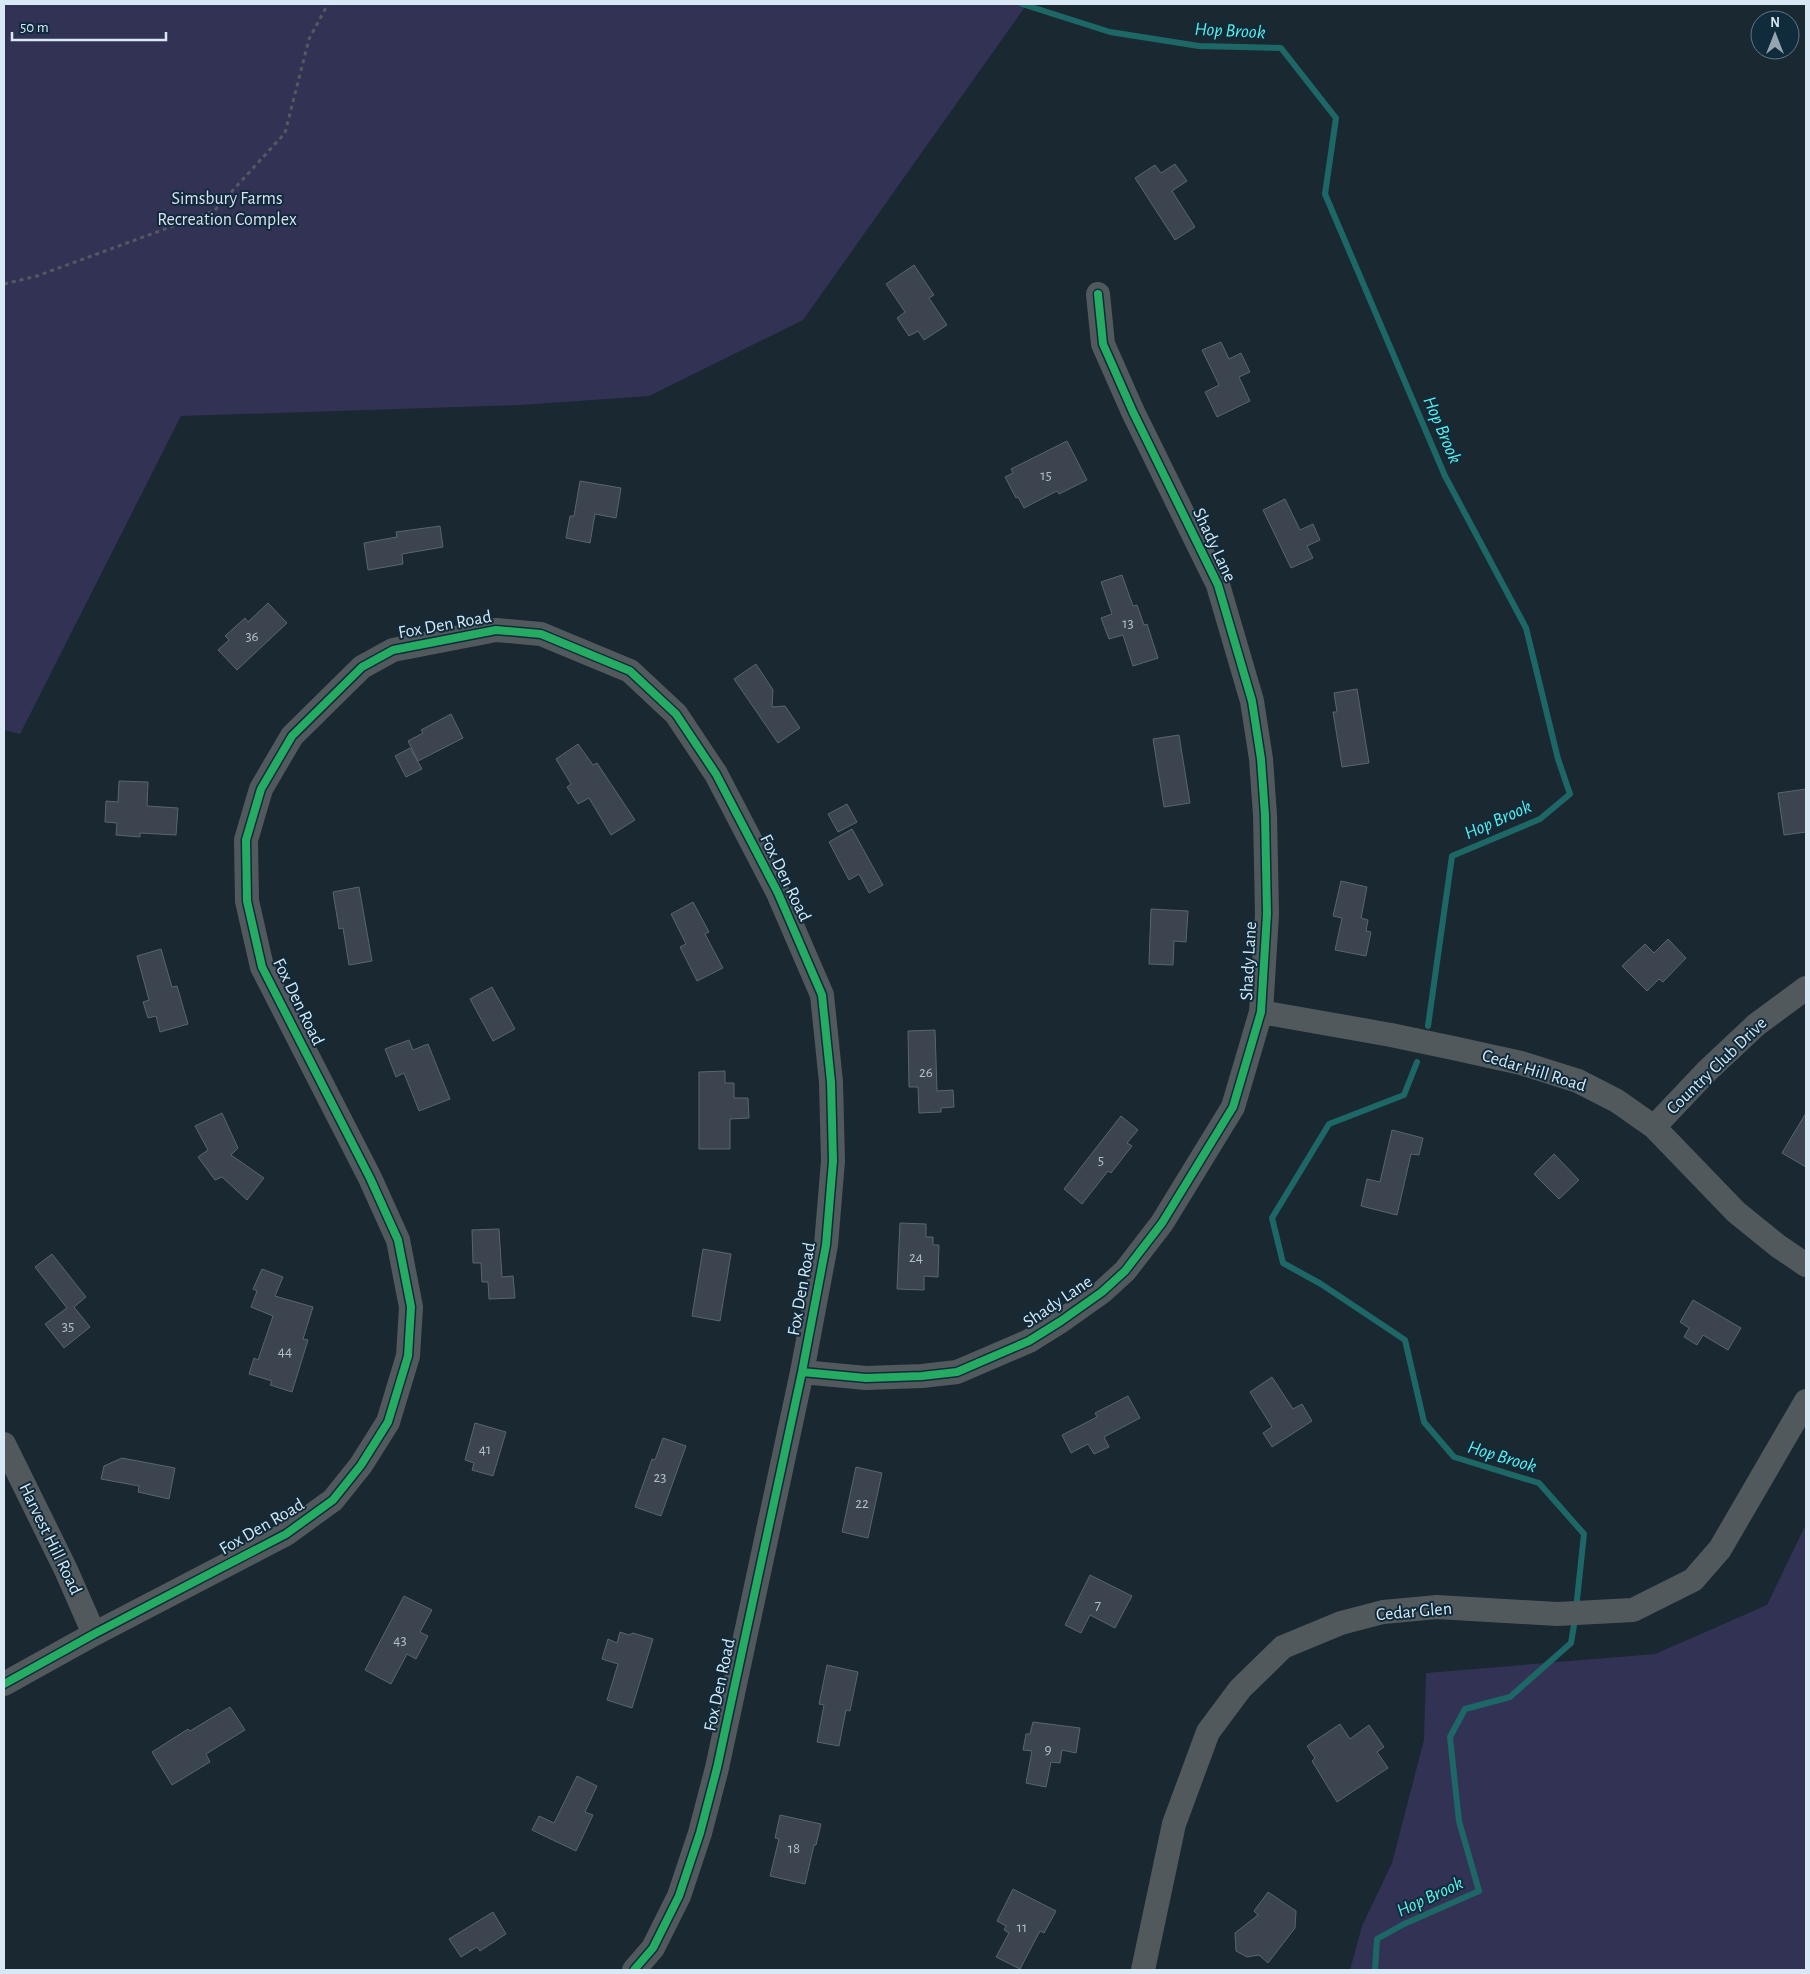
<svg xmlns="http://www.w3.org/2000/svg" width="1810" height="1974" font-family="'Alegreya Sans',sans-serif">
<style>
.green{fill:#323255}
.lines{fill:none;stroke-linecap:round;stroke-linejoin:round}
.stream{stroke:#1d6866;stroke-width:6}
.building{fill:#3c454f;stroke:#5a646e}
.path{stroke:#525a5f;stroke-width:3;stroke-dasharray:4 4;stroke-linecap:butt}
.minor{stroke:#52595c;stroke-width:24}
.cycleway-casing{stroke:#0f2b3c;stroke-width:11}
.cycleway{stroke:#26ab63;stroke-width:8}
.labels{text-anchor:middle;dominant-baseline:central;stroke-width:4;stroke-linejoin:round;paint-order:stroke}
.number-label{font-size:15px;fill:#b1bfcb}
.park-label{font-size:18px;fill:#dfdff2;stroke:#0f2b3c}
.street-label{font-size:18px;fill:#d8e8f4;stroke:#0f2b3c}
.water-label{font-size:19px;font-style:italic;fill:#5ceee8;stroke:#0f2b3c}
</style>
<rect width="100%" height="100%" fill="#1a2832"/>
<path class="green" d="M4,4H1027L803,320L649,396L521,405L181,416L20,734L4,730Z
M1806,1524V1970H1350L1362,1926L1392,1863L1424,1740L1426,1673L1655,1654L1767,1605Z"/>
<g class="lines">
<path class="stream" d="M1022,4L1110,32L1199,46L1281,48L1336,118L1325,194L1445,476L1526,628L1558,759L1570,794L1540,819L1452,856L1428,1026
M1417,1062L1404,1095L1329,1124L1272,1218L1283,1263L1321,1284L1405,1340L1424,1422L1454,1457L1539,1483L1584,1534L1576,1609
M1375,1970L1377,1939L1404,1924L1479,1891L1459,1821L1450,1737L1465,1709L1510,1697L1571,1643L1575,1619"/>
</g>
<path class="building" d="M1175,164L1187,181L1172,191L1195,227L1175,240L1135,178L1155,165L1161,173Z
M914,265L934,295L929,298L947,325L924,340L918,331L909,336L897,318L905,312L886,284Z
M1221,342L1229,359L1241,353L1250,372L1239,377L1250,401L1217,417L1205,392L1219,385L1202,350Z
M1067,441L1087,480L1059,494L1057,491L1024,508L1018,497L1016,498L1005,477L1013,473L1011,469Z
M580,481L621,488L616,518L595,514L590,543L566,538L570,516H574Z
M1285,499L1300,530L1313,524L1320,540L1307,546L1313,558L1291,568L1263,510Z
M440,526L443,547L402,554L403,564L368,570L364,543L397,537L396,532Z
M1122,575L1133,606L1137,605L1144,625L1147,624L1158,658L1133,666L1123,635L1109,639L1101,618L1112,614L1101,582Z
M268,603L287,623L237,670L218,650L229,640L225,636L245,618L248,622Z
M756,664L773,690L772,707L785,706L800,728L778,743L734,679Z
M1357,689L1369,763L1342,767L1333,712H1337L1334,693Z
M451,714L463,738L418,761L408,741L423,733L421,730Z
M1179,735L1190,803L1164,807L1153,739Z
M578,744L593,765L597,763L635,820L611,835L589,798L578,804L567,787L571,784L556,759Z
M410,748L422,769L406,777L395,756Z
M119,781L148,782L147,806L178,808L176,835L140,833V837L116,835L117,823L105,822L106,801L118,802Z
M1806,789V832L1784,835L1778,793Z
M847,804L857,822L838,832L828,814Z
M852,829L883,885L869,893L859,874L849,880L829,842Z
M1341,881L1367,887L1361,918L1368,920L1366,931L1371,932L1366,956L1335,950L1342,918L1333,916Z
M359,887L372,961L349,965L343,928L339,929L333,892Z
M693,902L709,932L705,934L723,968L697,981L680,947L686,944L671,914Z
M1151,909L1188,911L1186,942L1174,941L1173,965L1149,964Z
M1668,939L1686,958L1663,982L1659,979L1647,991L1622,966L1645,944L1654,953Z
M161,949L172,987L177,986L188,1024L160,1032L156,1016L148,1018L143,1002L149,1000L137,956Z
M492,987L515,1029L493,1041L470,999Z
M935,1030L937,1091L953,1090L954,1107L941,1108V1112L919,1113L918,1087H909L908,1031Z
M409,1040L413,1050L428,1044L450,1099L419,1111L404,1073L396,1077L385,1049Z
M725,1071V1083H734V1098H748L749,1118L730,1119V1149H699V1072Z
M222,1113L238,1148L231,1155L264,1178L247,1200L222,1177L215,1180L198,1157L208,1150L195,1126Z
M1806,1113V1167L1782,1153Z
M1121,1116L1138,1130L1127,1143L1132,1146L1111,1173L1108,1171L1082,1204L1064,1189Z
M1392,1130L1423,1138L1419,1155L1411,1154L1397,1215L1361,1206L1367,1179L1380,1182Z
M1554,1154L1579,1180L1559,1199L1534,1174Z
M900,1223L926,1224V1237H933V1245H939L938,1277L924,1276V1290L897,1289Z
M499,1229L502,1277L513,1276L515,1298L489,1299L488,1282H482L481,1263H473L472,1230Z
M703,1249L731,1254L720,1321L692,1316Z
M52,1254L86,1297L74,1307L90,1327L64,1348L45,1324L67,1308L35,1267Z
M262,1269L283,1277L275,1296L313,1307L303,1339L308,1340L292,1392L270,1385L272,1381L249,1374L254,1358L258,1360L273,1316L251,1307L257,1291L253,1289Z
M1693,1300L1741,1328L1728,1350L1703,1335L1697,1345L1684,1337L1689,1328L1680,1322Z
M1272,1377L1293,1409L1302,1404L1312,1421L1272,1447L1263,1433L1272,1427L1250,1392Z
M1128,1396L1140,1418L1104,1437L1109,1447L1094,1454L1088,1444L1071,1453L1062,1435L1097,1417L1095,1413Z
M475,1423L506,1432L493,1476L472,1470L474,1463L465,1460Z
M663,1438L686,1446L661,1516L635,1507L652,1459L655,1460Z
M122,1458L175,1468L169,1499L138,1492L139,1486L101,1479L104,1466Z
M856,1467L882,1473L868,1538L842,1532Z
M1090,1575L1132,1596L1115,1628L1090,1615L1081,1633L1065,1625Z
M404,1596L432,1610L420,1632L428,1636L416,1659L407,1654L391,1684L365,1670Z
M620,1632L629,1635L633,1633L653,1639L632,1708L607,1700L618,1664L602,1659L608,1639L617,1643Z
M827,1665L858,1672L850,1711L846,1710L839,1746L817,1742L824,1705L819,1704Z
M230,1707L245,1730L206,1754L210,1762L172,1785L152,1752L188,1729L190,1731Z
M1033,1722L1080,1728L1076,1753L1062,1750L1060,1763L1051,1762L1046,1787L1026,1783L1032,1751L1023,1750L1026,1734H1030Z
M1340,1724L1350,1739L1369,1725L1384,1747L1377,1752L1388,1768L1337,1802L1312,1761L1315,1758L1307,1746Z
M577,1776L597,1786L585,1812L593,1815L576,1851L532,1830L539,1816L554,1823Z
M780,1815L821,1824L816,1845H814L805,1884L770,1876L779,1839L775,1838Z
M1013,1889L1056,1911L1044,1933L1040,1931L1020,1969L996,1957L1009,1933L1004,1930L1006,1926L997,1921Z
M1268,1892L1296,1911L1295,1928L1268,1963L1259,1955L1247,1957L1236,1951L1235,1933L1258,1915L1254,1911Z
M493,1912L506,1934L480,1951L477,1947L461,1957L449,1939Z"/>
<g class="lines">
<path class="path" d="M4,284L37,276L214,211L285,133L309,39L328,4"/>
<path class="minor" d="M1261,1012L1391,1035L1453,1048L1521,1063L1578,1081L1617,1101L1654,1127L1736,1212L1778,1246L1806,1265
M1654,1127L1707,1071L1756,1025L1806,988
M802,1372L866,1378L922,1376L957,1372L1029,1341L1061,1321L1102,1292L1125,1271L1162,1223L1233,1107L1261,1012L1267,914L1265,815L1261,759L1252,701L1218,585L1133,412L1103,344L1098,294
M4,1444L66,1570L94,1634
M4,1684L94,1634L286,1534L333,1500L361,1465L388,1422L408,1356L411,1307L398,1240L370,1178L262,967L247,901L246,840L261,789L292,736L362,667L393,650L496,630L541,634L630,671L676,714L716,774L778,893L822,995L831,1082L833,1161L826,1245L802,1372L717,1768L700,1833L679,1896L653,1948L634,1970
M1143,1970L1174,1824L1208,1732L1240,1689L1283,1647L1341,1623L1383,1612L1437,1607L1557,1614L1633,1610L1693,1580L1720,1549L1806,1401"/>
<defs>
<path id="cycleway" d="M802,1372L866,1378L922,1376L957,1372L1029,1341L1061,1321L1102,1292L1125,1271L1162,1223L1233,1107L1261,1012L1267,914L1265,815L1261,759L1252,701L1218,585L1133,412L1103,344L1098,294
M4,1684L94,1634L286,1534L333,1500L361,1465L388,1422L408,1356L411,1307L398,1240L370,1178L262,967L247,901L246,840L261,789L292,736L362,667L393,650L496,630L541,634L630,671L676,714L716,774L778,893L822,995L831,1082L833,1161L826,1245L802,1372L717,1768L700,1833L679,1896L653,1948L634,1970"/>
</defs>
<use href="#cycleway" class="cycleway-casing"/>
<use href="#cycleway" class="cycleway"/>
</g>
<g class="labels">
<g class="number-label">
<text x="1046" y="475">15</text>
<text x="1128" y="623">13</text>
<text x="252" y="636">36</text>
<text x="926" y="1072">26</text>
<text x="1101" y="1160">5</text>
<text x="916" y="1257">24</text>
<text x="68" y="1326">35</text>
<text x="285" y="1351">44</text>
<text x="485" y="1449">41</text>
<text x="660" y="1477">23</text>
<text x="862" y="1503">22</text>
<text x="1098" y="1605">7</text>
<text x="400" y="1640">43</text>
<text x="1048" y="1749">9</text>
<text x="794" y="1848">18</text>
<text x="1022" y="1927">11</text>
</g>
<g class="park-label">
<text x="227" y="199">Simsbury Farms<tspan x="227" dy="21">Recreation Complex</tspan></text>
</g>
<g class="street-label">
<text transform="translate(1214 545) rotate(65)">Shady Lane</text>
<text transform="translate(445 625) rotate(-10)">Fox Den Road</text>
<text transform="translate(785 878) rotate(64)">Fox Den Road</text>
<text transform="translate(1249 961) rotate(-87)">Shady Lane</text>
<text transform="translate(298 1002) rotate(64)">Fox Den Road</text>
<text transform="translate(1717 1066) rotate(-44)">Country Club Drive</text>
<text transform="translate(1534 1071) rotate(17)">Cedar Hill Road</text>
<text transform="translate(802 1289) rotate(-80)">Fox Den Road</text>
<text transform="translate(1058 1302) rotate(-34)">Shady Lane</text>
<text transform="translate(262 1527) rotate(-30)">Fox Den Road</text>
<text transform="translate(50 1539) rotate(64)">Harvest Hill Road</text>
<text transform="translate(1414 1612) rotate(-5)">Cedar Glen</text>
<text transform="translate(720 1685) rotate(-78)">Fox Den Road</text>
</g>
<g class="water-label">
<text transform="translate(1230 31) rotate(3)">Hop Brook</text>
<text transform="translate(1442 430) rotate(67)">Hop Brook</text>
<text transform="translate(1498 820) rotate(-24)">Hop Brook</text>
<text transform="translate(1502 1457) rotate(17)">Hop Brook</text>
<text transform="translate(1430 1897) rotate(-25)">Hop Brook</text>
</g>
</g>
<rect width="1810" height="1974" fill="none" stroke="#d8e8f4" stroke-width="10"/>
<g transform="translate(1775 35)"><circle r="24" fill="#0f2b3c" stroke="#5f7786"/>
<path d="M0-4L9 19L0 12L-9 19Z" fill="#96a5b0"/>
<text y="-8" font-size="14" font-weight="bold" text-anchor="middle" fill="#d8e8f4">N</text>
</g>
<path d="M12 32v8h154v-8" fill="none" stroke="#d8e8f4" stroke-width="2.5"/>
<text x="20" y="32" font-size="15" fill="#d8e8f4" stroke="#0f2b3c" stroke-width="4" paint-order="stroke">50 m</text>
</svg>
